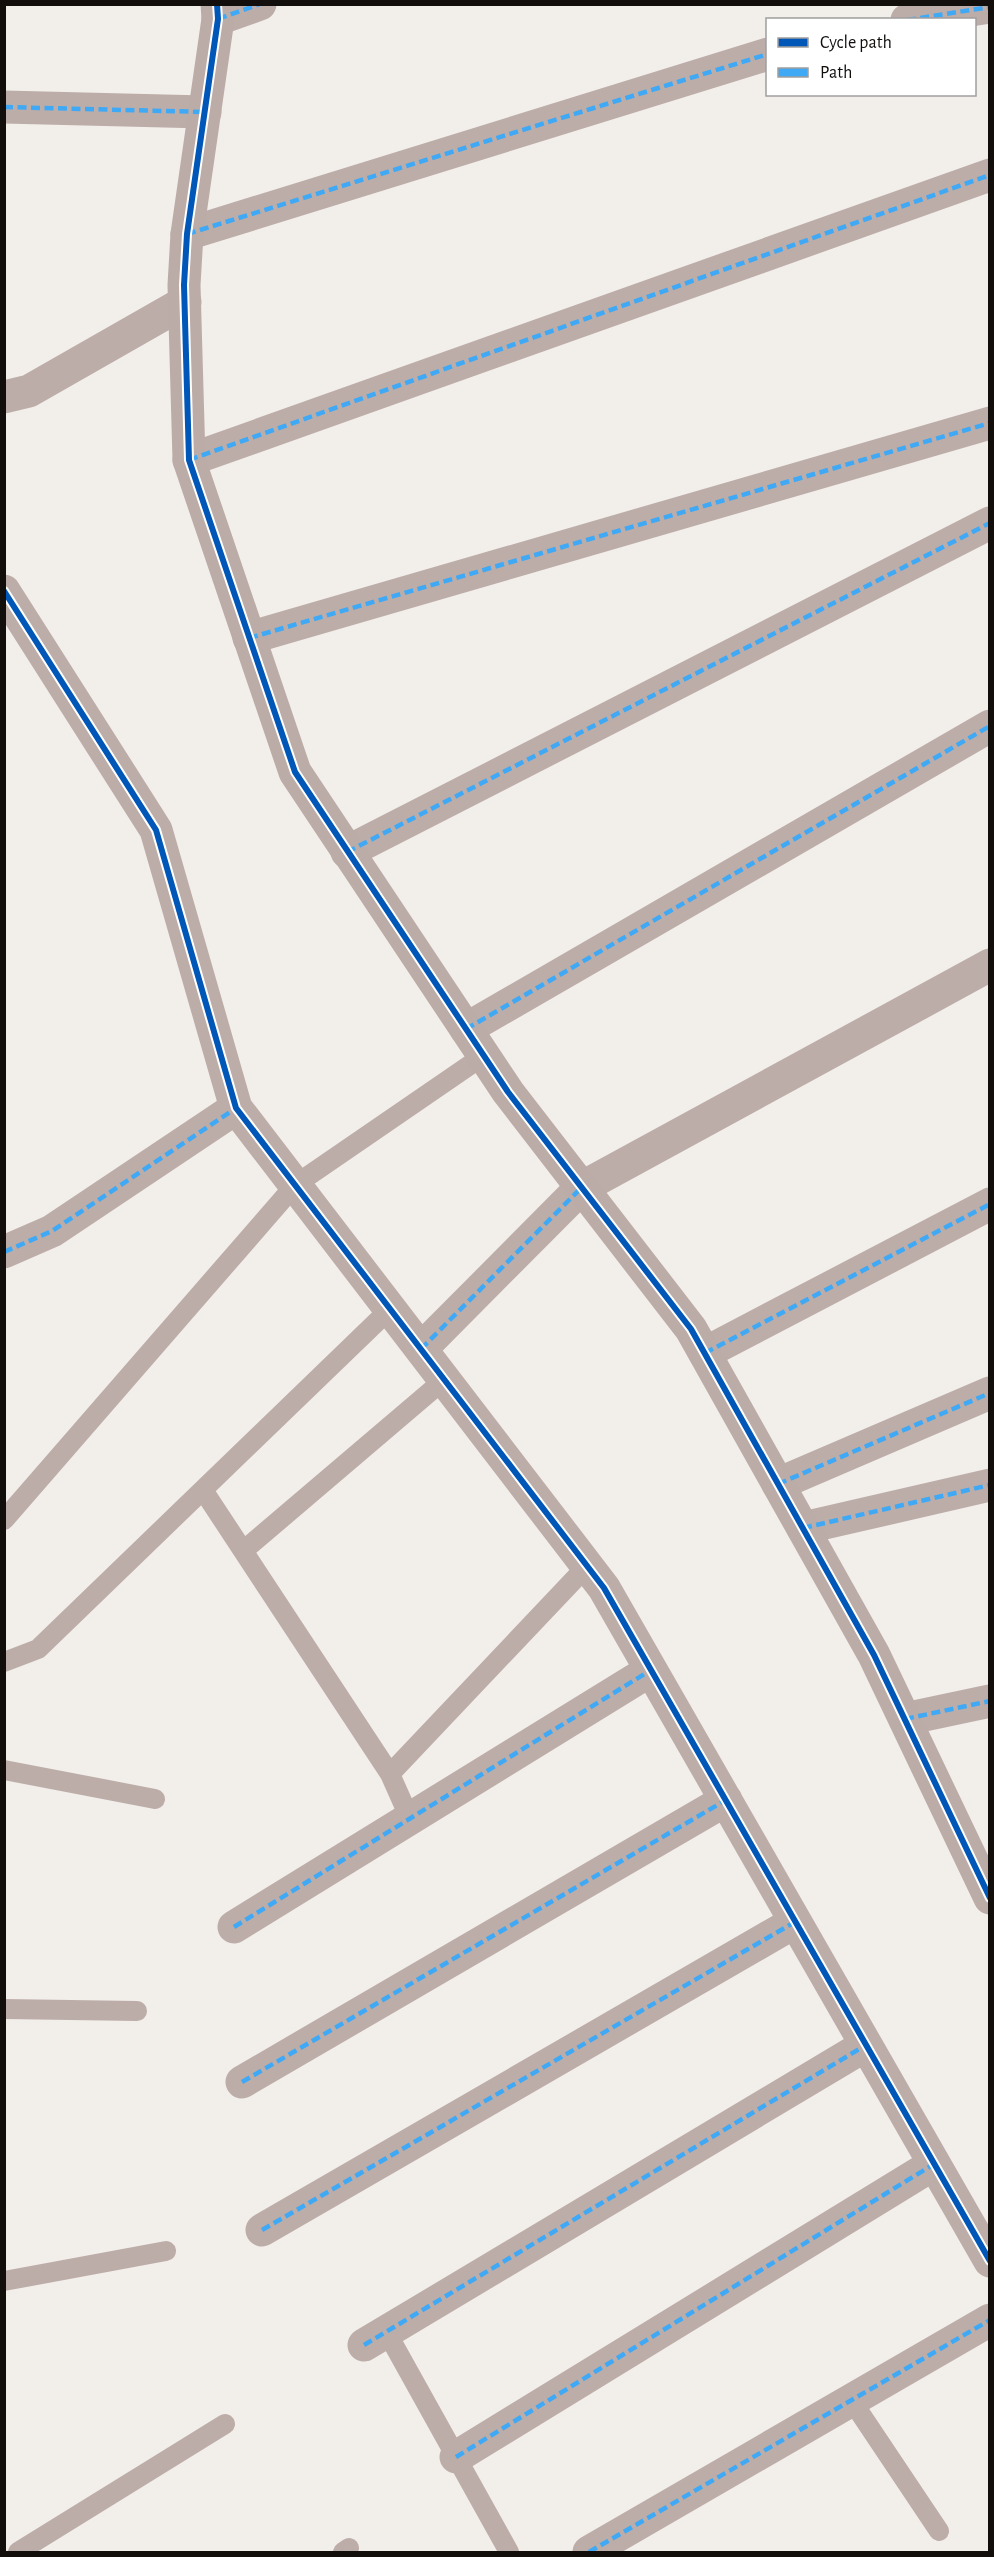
<svg xmlns="http://www.w3.org/2000/svg" width="994" height="2557" font-family="'Alegreya Sans',sans-serif">
<style>
.lines{fill:none;stroke-linecap:round;stroke-linejoin:round}
.lane{stroke:#bdada9;stroke-width:20}
.street{stroke:#bdada9;stroke-width:33}
.secondary{stroke:#bcaca7;stroke-width:33}
.quiet{stroke:#3fa9f5;stroke-width:4.5;stroke-dasharray:9 4.5;stroke-linecap:butt}
.cycleway-casing{stroke:#fff;stroke-width:10}
.cycleway{stroke:#0057b8;stroke-width:6}
</style>
<rect width="100%" height="100%" fill="#f2eeea"/>
<g class="lines">
<path class="lane" d="M203,1490L390,1774L410,1819
M4,1520L295,1185L483,1056
M243,1551L445,1379
M4,1662L38,1649L390,1309
M4,1770L155,1799
M390,1774L587,1566
M4,2009L137,2011
M4,2281L166,2251
M386,2331L509,2552
M852,2401L939,2531
M18,2552L225,2424
M343,2552L349,2548"/>
<path class="street" d="M218,19L260,4
M907,20L990,7
M4,107L205,112
M187,234L768,54
M4,397L29,391L185,302
M189,460L990,175
M4,591L156,830L236,1108L604,1588L990,2261
M249,638L990,423
M347,852L990,523
M466,1029L990,726
M4,1252L52,1231L236,1108
M421,1349L581,1188L990,965
M705,1353L990,1204
M778,1484L990,1393
M803,1528L990,1485
M905,1719L990,1701
M234,1927L651,1670
M242,2082L726,1800
M262,2230L795,1922
M364,2345L866,2045
M456,2457L934,2164
M589,2552L990,2320"/>
<path class="secondary" d="M217,4L218,19L187,234L184,285L189,460L295,772L508,1092L691,1329L874,1655L990,1898"/>
<path class="quiet" d="M218,19L260,4
M907,20L990,7
M4,107L205,112
M187,234L768,54
M189,460L990,175
M249,638L990,423
M347,852L990,523
M466,1029L990,726
M4,1252L52,1231L236,1108
M421,1349L581,1188
M705,1353L990,1204
M778,1484L990,1393
M803,1528L990,1485
M905,1719L990,1701
M234,1927L651,1670
M242,2082L726,1800
M262,2230L795,1922
M364,2345L866,2045
M456,2457L934,2164
M589,2552L990,2320"/>
<defs>
<path id="cycleway" d="M217,4L218,19L187,234L184,285L189,460L295,772L508,1092L691,1329L874,1655L990,1898
M4,591L156,830L236,1108L604,1588L990,2261"/>
</defs>
<use href="#cycleway" class="cycleway-casing"/>
<use href="#cycleway" class="cycleway"/>
</g>
<rect width="994" height="2557" fill="none" stroke="#110e0c" stroke-width="12"/>
<rect x="766" y="18" width="210" height="78" fill="#ffffff" stroke="#a09f9e" stroke-width="1.5"/>
<rect x="778" y="38" width="30" height="9" fill="#0057b8" stroke="#a09f9e" stroke-width="1.5"/>
<text x="820" y="48" font-size="18" fill="#110e0c">Cycle path</text>
<rect x="778" y="68" width="30" height="9" fill="#3fa9f5" stroke="#a09f9e" stroke-width="1.5"/>
<text x="820" y="78" font-size="18" fill="#110e0c">Path</text>
</svg>
